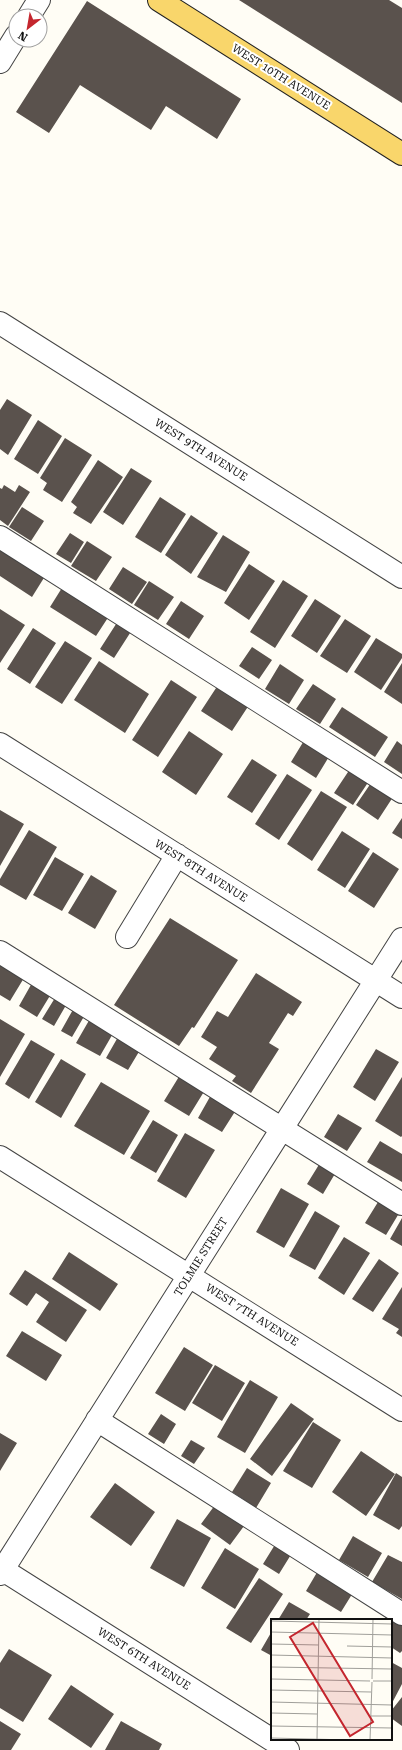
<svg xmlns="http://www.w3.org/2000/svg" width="402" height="1750" font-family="'Roboto Serif',serif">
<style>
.building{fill:#5a524d}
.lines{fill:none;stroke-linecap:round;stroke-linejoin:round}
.minor-casing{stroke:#444;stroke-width:24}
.major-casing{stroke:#222;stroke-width:24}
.minor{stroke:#fff;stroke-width:22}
.major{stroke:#f9d66b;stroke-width:22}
.labels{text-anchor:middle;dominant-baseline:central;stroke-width:4;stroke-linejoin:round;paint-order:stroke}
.street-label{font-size:11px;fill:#111;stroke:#fff}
.inset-road{fill:none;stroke:#a09f9a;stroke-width:1}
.view{fill:#c4262e;fill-opacity:0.15;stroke:#c4262e;stroke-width:2}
.inset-edge{fill:none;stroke:#111;stroke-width:2}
</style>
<rect width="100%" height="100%" fill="#fffdf5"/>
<path class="building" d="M239,0H389L402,8V103Z
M87,1L241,99L217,139L166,106L151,130L80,85L49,133L16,112Z
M7,399L32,415L8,455L0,449V410Z
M38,420L62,436L38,474L14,459Z
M65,438L92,455L62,502L43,490L47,483L40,478Z
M98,460L123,477L91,524L73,513L77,507L71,502Z
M131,468L152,481L123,525L103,512Z
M4,485L15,492L19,485L30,492L8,526L0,520V488L2,489Z
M160,497L186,514L161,553L135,537Z
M22,507L44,521L31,541L9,527Z
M191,515L218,533L191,574L165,555Z
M70,533L84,542L71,563L56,554Z
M223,535L250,552L226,592L197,577Z
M87,541L112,557L96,581L71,566Z
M3,545L47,573L32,597L0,576V550Z
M249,564L275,581L249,620L224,603Z
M123,567L147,582L132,604L109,589Z
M283,580L308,596L275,648L250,632Z
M149,581L174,597L158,620L134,605Z
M65,583L111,613L96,636L50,607Z
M315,599L341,616L317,653L291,636Z
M181,601L204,616L189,639L166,624Z
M0,609L25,625L0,663Z
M345,619L371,636L347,673L320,656Z
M118,621L132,630L114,658L100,649Z
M33,628L56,643L30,684L7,669Z
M376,638L402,654V658L381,690L354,672Z
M65,641L92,658L62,704L35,687Z
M252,647L272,660L259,679L239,666Z
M99,661L149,694L125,733L74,700Z
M402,663V704L384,692Z
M280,664L304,680L289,704L265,689Z
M171,680L197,697L158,757L132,740Z
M313,684L336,699L320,724L296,709Z
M218,685L249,705L232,731L201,711Z
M342,707L388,737L375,757L329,727Z
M189,731L223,754L196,795L162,772Z
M305,739L330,755L316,778L291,762Z
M397,741L402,745V774L384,762Z
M252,759L277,775L252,813L227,797Z
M350,769L369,781L353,805L334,793Z
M287,774L312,790L279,840L255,824Z
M371,783L393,797L378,820L356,805Z
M321,791L347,807L312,861L287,844Z
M0,810L24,824L0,866Z
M402,818V839L392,833Z
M29,830L57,847L26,900L0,885V879Z
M342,831L370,849L345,888L317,870Z
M373,852L399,869L374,908L348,891Z
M55,857L84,874L62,911L33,895Z
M91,875L117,891L95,929L68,913Z
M170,918L238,960L194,1028L192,1027L179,1046L114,1005Z
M0,957L27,973L10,1001L0,995Z
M256,973L302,1002L293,1016L288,1013L269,1043L279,1049L251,1093L232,1081L236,1076L209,1059L217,1047L201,1037L217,1011L228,1017Z
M32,983L51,994L37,1017L19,1006Z
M58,993L69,1000L54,1026L42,1019Z
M75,1006L86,1013L72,1037L61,1031Z
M91,1017L115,1030L100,1056L76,1043Z
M0,1019L25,1034L0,1077Z
M118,1037L140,1050L128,1070L106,1058Z
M31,1040L55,1054L29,1099L5,1084Z
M376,1049L399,1062L375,1101L353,1087Z
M61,1059L86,1074L61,1118L35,1102Z
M180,1075L205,1090L189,1116L164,1101Z
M402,1077V1136L401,1137L375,1121Z
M101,1082L150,1111L124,1155L74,1126Z
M211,1095L236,1110L222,1132L198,1118Z
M338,1114L362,1128L347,1151L324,1137Z
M153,1120L178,1135L156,1173L130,1158Z
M185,1133L215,1150L186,1198L157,1181Z
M380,1141L402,1154V1182L367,1162Z
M320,1163L336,1172L323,1194L307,1184Z
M281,1188L309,1204L284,1248L256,1232Z
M378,1202L398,1215L386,1235L365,1223Z
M315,1211L340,1226L315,1270L289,1256Z
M402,1218V1246L390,1239Z
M344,1237L370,1253L344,1295L318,1278Z
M69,1252L118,1284L100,1311L52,1279Z
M379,1259L399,1273L373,1312L352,1299Z
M25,1270L87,1310L66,1342L36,1322L49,1302L36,1293L27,1306L9,1294Z
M402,1287V1337L396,1333L399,1329L382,1319Z
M22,1331L62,1355L46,1381L6,1356Z
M184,1347L213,1365L185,1411L155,1393Z
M215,1365L245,1383L222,1421L192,1403Z
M250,1380L278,1397L245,1453L217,1437Z
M291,1403L314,1419L272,1476L250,1459Z
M161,1414L176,1424L164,1444L148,1434Z
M313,1422L341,1440L312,1488L283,1471Z
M0,1433L17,1443L0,1471Z
M191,1440L205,1448L194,1464L181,1456Z
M361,1451L395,1474L366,1516L332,1492Z
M247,1468L271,1483L256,1508L232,1492Z
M396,1473L402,1477V1526L399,1530L373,1515Z
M115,1483L155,1512L131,1546L90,1517Z
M215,1505L244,1526L230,1545L201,1524Z
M177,1519L211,1538L184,1587L150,1568Z
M353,1536L382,1553L368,1577L339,1560Z
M276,1543L292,1553L279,1574L263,1564Z
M225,1548L259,1569L235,1609L201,1588Z
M388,1555L402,1562V1599L372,1582Z
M319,1569L354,1591L341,1612L306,1591Z
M259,1578L283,1594L251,1643L226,1628Z
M289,1602L310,1614L306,1620H278Z
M387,1615L402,1626V1651L400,1653L391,1647V1620H384Z
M272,1631V1656L261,1650Z
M9,1649L52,1675L23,1722L0,1708V1663Z
M391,1662L402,1668V1684L391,1705Z
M71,1685L114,1714L91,1748L48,1719Z
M402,1697V1726L391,1718V1711Z
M0,1721L21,1734L11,1750H0Z
M121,1721L162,1744L159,1750H105Z"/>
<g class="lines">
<defs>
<path id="minor" d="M29,16L39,0
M0,62L16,36
M0,323L402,577
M0,537L402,792
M0,744L402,997
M127,937L177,855
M0,952L402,1204
M0,1157L402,1410
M97,1420L402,1614
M0,1568L288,1750
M0,1574L402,939"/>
<path id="major" d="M159,0L402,154"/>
</defs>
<use href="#minor" class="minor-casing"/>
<use href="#major" class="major-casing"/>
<use href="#minor" class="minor"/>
<use href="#major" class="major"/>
</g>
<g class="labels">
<g class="street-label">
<text transform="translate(281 77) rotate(32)">WEST 10TH AVENUE</text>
<text transform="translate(201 450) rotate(32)">WEST 9TH AVENUE</text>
<text transform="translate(201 871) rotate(32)">WEST 8TH AVENUE</text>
<text transform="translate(201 1257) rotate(-58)">TOLMIE STREET</text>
<text transform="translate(252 1315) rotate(32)">WEST 7TH AVENUE</text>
<text transform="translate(144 1659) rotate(32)">WEST 6TH AVENUE</text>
</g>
</g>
<g transform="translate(271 1619)">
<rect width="121" height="121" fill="#fffdf5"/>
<path class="inset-road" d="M0,2L121,5M0,13L121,16M0,25L48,26M76,27L121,28M0,36L121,39M0,48L121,50M0,60L99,62M101,60L102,0M102,62H121M0,71L100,73M0,83L121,86M0,94L46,95M100,97H121M0,107L121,109M0,119L79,121M46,121L48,0M99,121L101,63"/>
<path class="view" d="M42,4L102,103L79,117L19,18Z"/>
<rect width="121" height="121" class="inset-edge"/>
</g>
<g transform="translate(28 28) rotate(211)"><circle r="19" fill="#ffffff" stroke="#a0a0a0"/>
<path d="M0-3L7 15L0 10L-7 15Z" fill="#c4262e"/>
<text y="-6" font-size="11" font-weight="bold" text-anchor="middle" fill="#111111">N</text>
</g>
</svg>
